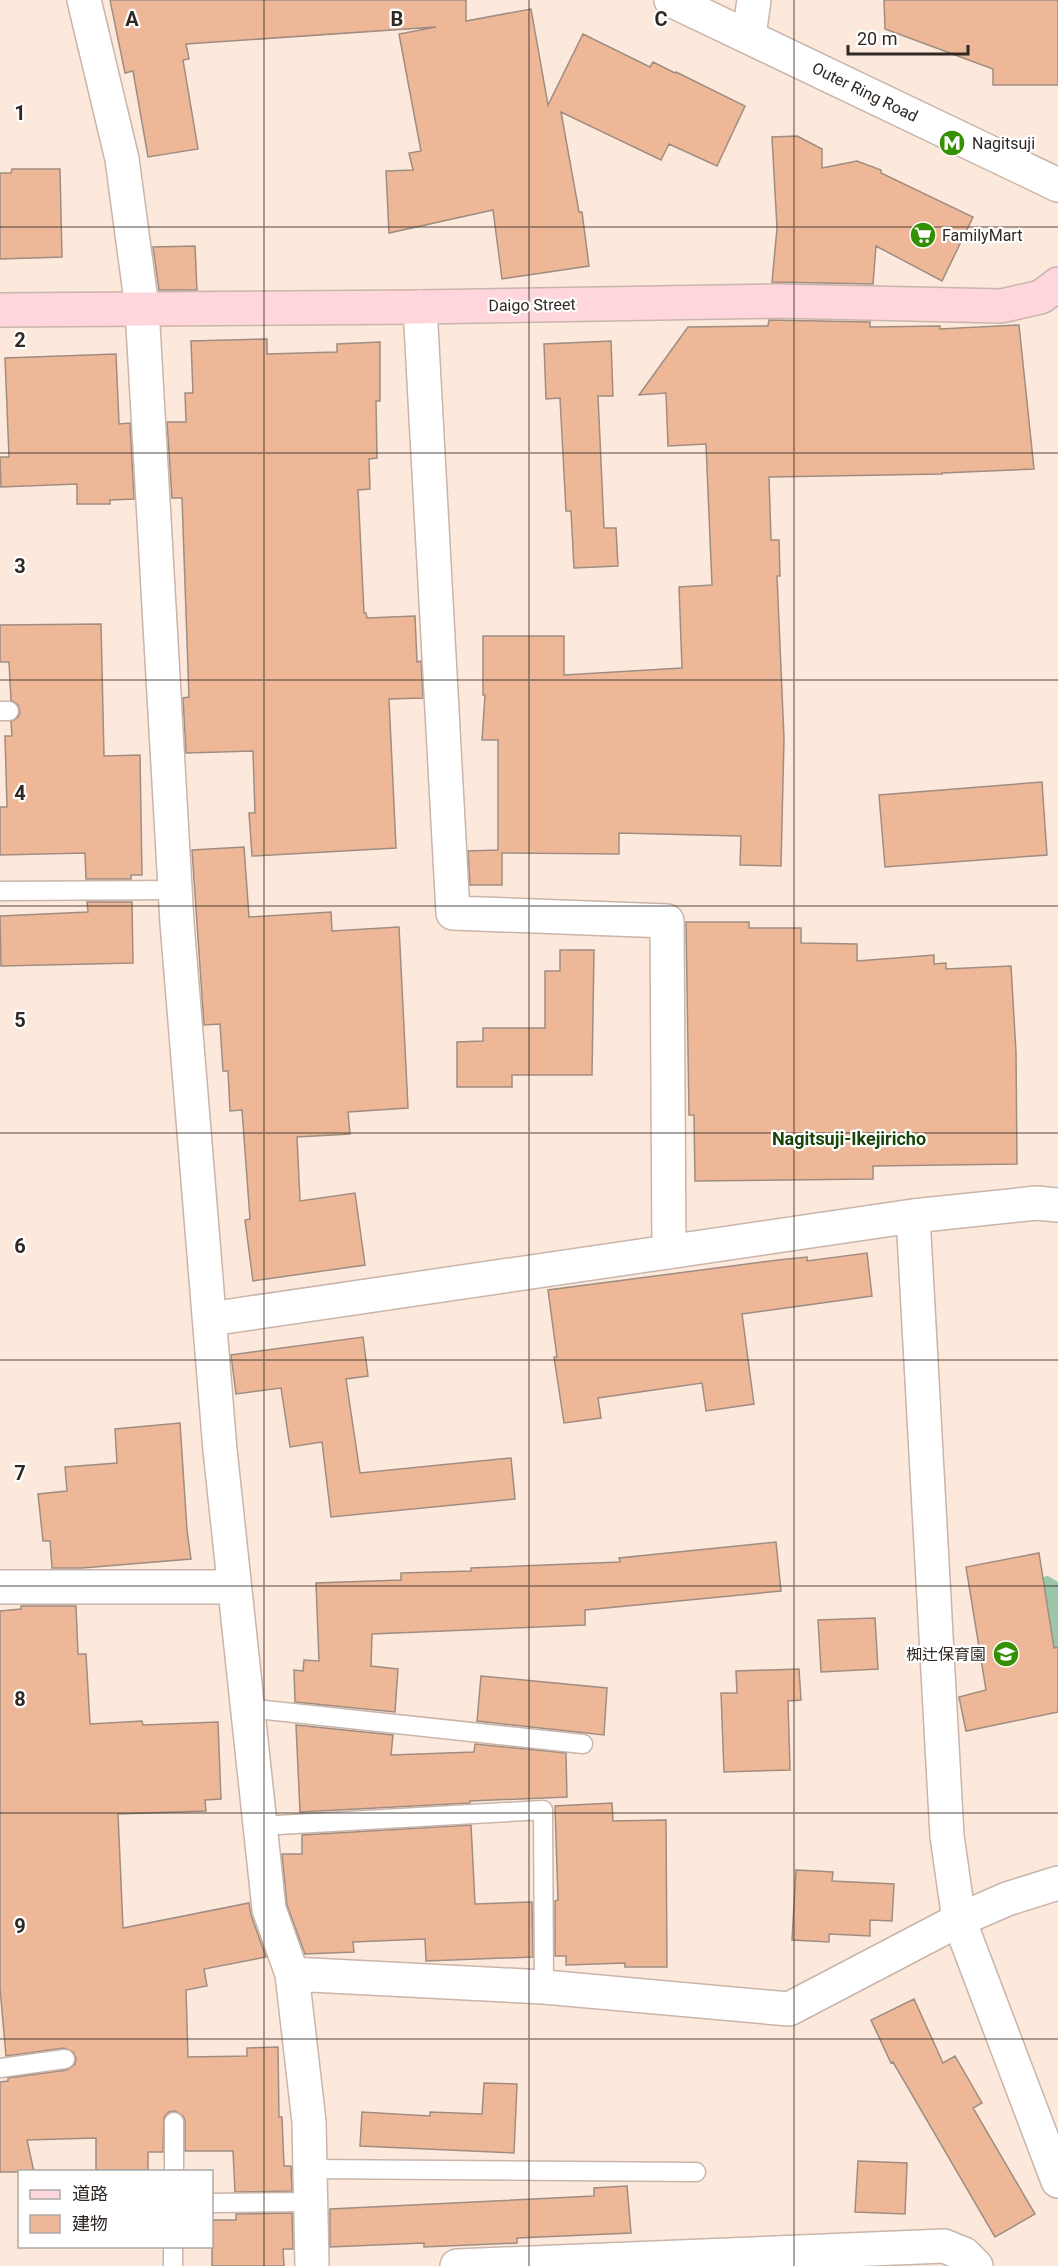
<svg xmlns="http://www.w3.org/2000/svg" width="1058" height="2266" font-family="Roboto,'Noto Sans JP',sans-serif">
<style>
.green{fill:#9ac6a9}
.building{fill:#eeb898;stroke:#9f8d82;stroke-width:1.5}
.lines{fill:none;stroke-linecap:round;stroke-linejoin:round}
.service-casing{stroke:#c9b5aa;stroke-width:21}
.minor-casing{stroke:#c9b5aa;stroke-width:36}
.tertiary-casing{stroke:#c9b5aa;stroke-width:36}
.secondary-casing{stroke:#c9b5aa;stroke-width:36}
.service{stroke:#fff;stroke-width:18}
.minor{stroke:#fff;stroke-width:33}
.tertiary{stroke:#fff;stroke-width:33}
.secondary{stroke:#fed6db;stroke-width:33}
.grid{fill:none;stroke:#2f2823;stroke-width:1.5;stroke-opacity:0.55}
.labels{text-anchor:middle;dominant-baseline:central;stroke-width:4.5;stroke-linejoin:round;paint-order:stroke}
.street-label{font-size:16px;fill:#2f2823;stroke:#fff}
.poi-label{font-size:16px;fill:#2f2823;stroke:#fff;text-anchor:start}
.neighbourhood-label{font-size:18px;font-weight:bold;fill:#184407;stroke:#fff}
.grid-label{font-size:20px;text-anchor:middle;font-weight:bold;fill:#2f2823;stroke:#fff;stroke-width:4.5;stroke-linejoin:round;paint-order:stroke}
</style>
<rect width="100%" height="100%" fill="#fde8dc"/>
<path class="green" d="M1048,1576L1058,1582V1647L1054,1648L1043,1577Z"/>
<path class="building" d="M110,0H466V21L531,9L548,105L583,34L650,67L653,62L675,73L676,72L745,106L717,166L669,144L661,160L561,112L579,212H582L589,266L502,279L493,210L389,233L386,171L413,170L409,153L421,151L399,34L436,27L186,44L189,59L183,60L198,149L148,157L133,71L125,73Z
M884,0H1058V85H993V69L885,29Z
M797,136L822,149V168L857,161L881,170V173L973,217L942,281L876,246L873,284L772,282L777,228L772,137Z
M12,169H60L62,257L0,259V173H11Z
M195,246L197,290H159L153,247Z
M769,320L870,322V327L940,326V329L1019,325L1034,469L942,473V474L769,477L771,540H779L780,576H777L784,738L781,866L740,865L741,836L619,833V854L502,853V885H470L468,851L498,850V740H482L485,695H483V636H564V675L682,668L679,587L712,585L706,444L668,446L666,393L639,395L688,327L768,326Z
M267,339V354L337,352V344L380,342V401H376L377,458L369,459L370,489L358,490L364,613H366L367,618L415,616L417,662L421,661L423,698L389,699L396,848L252,856L249,813H255L253,751L186,753L183,698L189,697L182,498H172L167,422H186L185,393H193L191,341Z
M611,341L613,396H598L604,528H616L618,566L574,568L571,511H566L560,398L546,399L544,344Z
M116,354L119,424L130,423L134,499L110,500V504H77V484L1,487L0,457H9L5,358Z
M101,624L104,756L140,755L142,875H131V879H86L85,853L0,855V807H7L5,736H12L11,722L18,717L20,712L18,705L11,700L9,662H0V625Z
M1042,782L1047,855L885,867L879,795Z
M244,847L249,917L331,912L332,931L399,927L408,1108L348,1112L350,1134L297,1137L300,1201L355,1193L365,1265L253,1281L245,1220L250,1219L242,1110L230,1111L228,1071H223L220,1024L204,1025L192,850Z
M87,902H132L133,963L1,966L0,916L88,912Z
M686,922H749V928H801V943L857,944V961L934,955V964L946,963V969L1011,966L1016,1052L1017,1164L873,1166V1179L695,1181L694,1115H689Z
M560,950H594L592,1075H512V1087H457V1042L483,1041V1028H545V971H560Z
M867,1253L872,1296L742,1314L754,1404L706,1411L702,1383L598,1398L601,1418L564,1423L554,1357H557L548,1290L778,1260L807,1257V1261Z
M363,1337L368,1376L346,1379L360,1473L511,1458L515,1499L331,1517L322,1442L290,1447L281,1388L236,1394L231,1355Z
M180,1423L187,1530L191,1559L82,1568H52L50,1541H43L38,1494L67,1491L65,1467L117,1463L115,1429Z
M776,1542L781,1591L585,1610V1625L372,1634L371,1666L398,1669L395,1712L295,1702L294,1670L303,1671L304,1660L319,1661L316,1583L401,1580V1573L471,1571V1568L620,1562L619,1558Z
M1039,1553L1054,1648L1058,1647V1712L966,1731L959,1697L986,1690L966,1567Z
M21,1606H76L78,1654H86L90,1724L142,1721L143,1725L218,1722L221,1799L205,1800L206,1811L118,1814L123,1928L249,1903L251,1915L266,1957L204,1969L207,1986L186,1990L188,2057L247,2056V2048L278,2047L279,2117H282L284,2166H291L292,2191L235,2192L233,2151H185V2121L183,2116L175,2111L169,2112L164,2117L163,2152H148V2170H96V2138L27,2140L34,2172H0V2082L8,2081V2078L67,2070L75,2064L76,2058L73,2052L64,2048L6,2056L0,1988V1611L21,1609Z
M875,1618L878,1669L821,1672L818,1620Z
M799,1669L801,1700L788,1701L790,1770L724,1772L721,1693H737L736,1671Z
M481,1676L607,1688L604,1735L477,1721Z
M296,1725L393,1735L391,1755L474,1752L475,1744L566,1753L567,1797L470,1801V1803L300,1812Z
M612,1803L613,1821L666,1820L667,1967H625V1963L566,1965V1956H555V1901L558,1900L555,1806Z
M471,1825L475,1904L532,1902L533,1957L426,1961L425,1939L353,1942L354,1952L305,1954L287,1905L282,1854H302V1835Z
M796,1870L833,1872L832,1881L894,1884L892,1921L870,1920V1936L829,1934V1942L792,1940Z
M914,1999L943,2063L955,2056L982,2103L973,2108L1035,2214L995,2237L893,2062L891,2063L871,2020Z
M484,2083L517,2084L514,2153L360,2146L362,2112L430,2116V2112L482,2114Z
M858,2161L907,2163L905,2214L855,2212Z
M627,2186L631,2233L517,2238V2243L424,2247V2243L330,2247V2209L594,2196V2188Z
M292,2213L293,2249H283L284,2266H212V2220H236V2214Z"/>
<g class="lines">
<defs>
<path id="service" d="M0,711H9
M0,891L176,890
M247,1708L583,1744
M260,1826L543,1810L544,1987
M0,2068L65,2059
M310,2169L696,2172
M174,2172V2122
M212,2203L311,2202
M173,2266V2246"/>
<path id="minor" d="M84,0L122,159L142,308L177,923L220,1450L269,1909L292,1974L309,2122L312,2266
M749,36L754,0
M420,307L453,913L667,921L669,1252
M913,1216L947,1836L959,1920L1058,2181
M210,1319L913,1216L1037,1203L1058,1205
M0,1587H234
M292,1974L544,1987L789,2009L959,1920L1007,1899L1058,1883
M457,2266L944,2246L964,2254L976,2266"/>
<path id="tertiary" d="M671,0L1058,185"/>
<path id="secondary" d="M0,310L420,307L779,301L1001,306L1041,297L1058,284"/>
</defs>
<use href="#service" class="service-casing"/>
<use href="#minor" class="minor-casing"/>
<use href="#tertiary" class="tertiary-casing"/>
<use href="#secondary" class="secondary-casing"/>
<use href="#service" class="service"/>
<use href="#minor" class="minor"/>
<use href="#tertiary" class="tertiary"/>
<use href="#secondary" class="secondary"/>
</g>
<path class="grid" d="M264,0V2266M529,0V2266M794,0V2266M0,227H1058M0,453H1058M0,680H1058M0,906H1058M0,1133H1058M0,1360H1058M0,1586H1058M0,1813H1058M0,2039H1058"/>
<defs>
<symbol id="metro-disc" viewBox="-11 -11 22 22"><circle r="9.5" fill="#359103" stroke="#fff"/><path d="M-5.5 5V-5H-3L0 0L3-5H5.5V5H3V-.5L0 4L-3-.5V5Z" fill="#fff"/></symbol>
<symbol id="supermarket-disc" viewBox="-11 -11 22 22"><circle r="9.5" fill="#359103" stroke="#fff"/><path d="M-6-5.5h2.5l.6 2H6L4.5 2H-2.5L-4.4-4H-6ZM-1.5 3.2a1.3 1.3 0 1 0 .1 0ZM3 3.2a1.3 1.3 0 1 0 .1 0Z" fill="#fff"/></symbol>
<symbol id="school-disc" viewBox="-11 -11 22 22"><circle r="9.5" fill="#359103" stroke="#fff"/><path d="M0-5L7-2L0 1L-7-2ZM-4 1L0 2.5L4 1V4Q0 6-4 4Z" fill="#fff"/></symbol>
</defs>
<g fill-rule="evenodd">
<use href="#metro-disc" x="937" y="128" width="30" height="30"/>
<use href="#supermarket-disc" x="908" y="220" width="30" height="30"/>
<use href="#school-disc" x="991" y="1639" width="30" height="30"/>
</g>
<g class="labels">
<g class="street-label">
<text transform="translate(865 92) rotate(26)">Outer Ring Road</text>
<text transform="translate(532 305) rotate(-1)">Daigo Street</text>
</g>
<g class="poi-label">
<text x="972" y="143">Nagitsuji</text>
<text x="942" y="235">FamilyMart</text>
<text x="986" y="1654" text-anchor="end">椥辻保育園</text>
</g>
<g class="neighbourhood-label">
<text x="849" y="1138">Nagitsuji-Ikejiricho</text>
</g>
</g>
<g class="grid-label">
<text x="132" y="26">A</text>
<text x="397" y="26">B</text>
<text x="661" y="26">C</text>
<text x="20" y="120">1</text>
<text x="20" y="347">2</text>
<text x="20" y="573">3</text>
<text x="20" y="800">4</text>
<text x="20" y="1027">5</text>
<text x="20" y="1253">6</text>
<text x="20" y="1480">7</text>
<text x="20" y="1706">8</text>
<text x="20" y="1933">9</text>
</g>
<rect x="18" y="2170" width="195" height="78" fill="#ffffff" stroke="#aca9a7" stroke-width="1.5"/>
<rect x="30" y="2190" width="30" height="9" fill="#fed6db" stroke="#aca9a7" stroke-width="1.5"/>
<text x="72" y="2200" font-size="18" fill="#2f2823">道路</text>
<rect x="30" y="2215" width="30" height="18" fill="#eeb898" stroke="#aca9a7" stroke-width="1.5"/>
<text x="72" y="2230" font-size="18" fill="#2f2823">建物</text>
<path d="M848 45v9h120v-9" fill="none" stroke="#2f2823" stroke-width="3"/>
<text x="857" y="45" font-size="18" fill="#2f2823" stroke="#ffffff" stroke-width="4.5" paint-order="stroke">20 m</text>
</svg>
